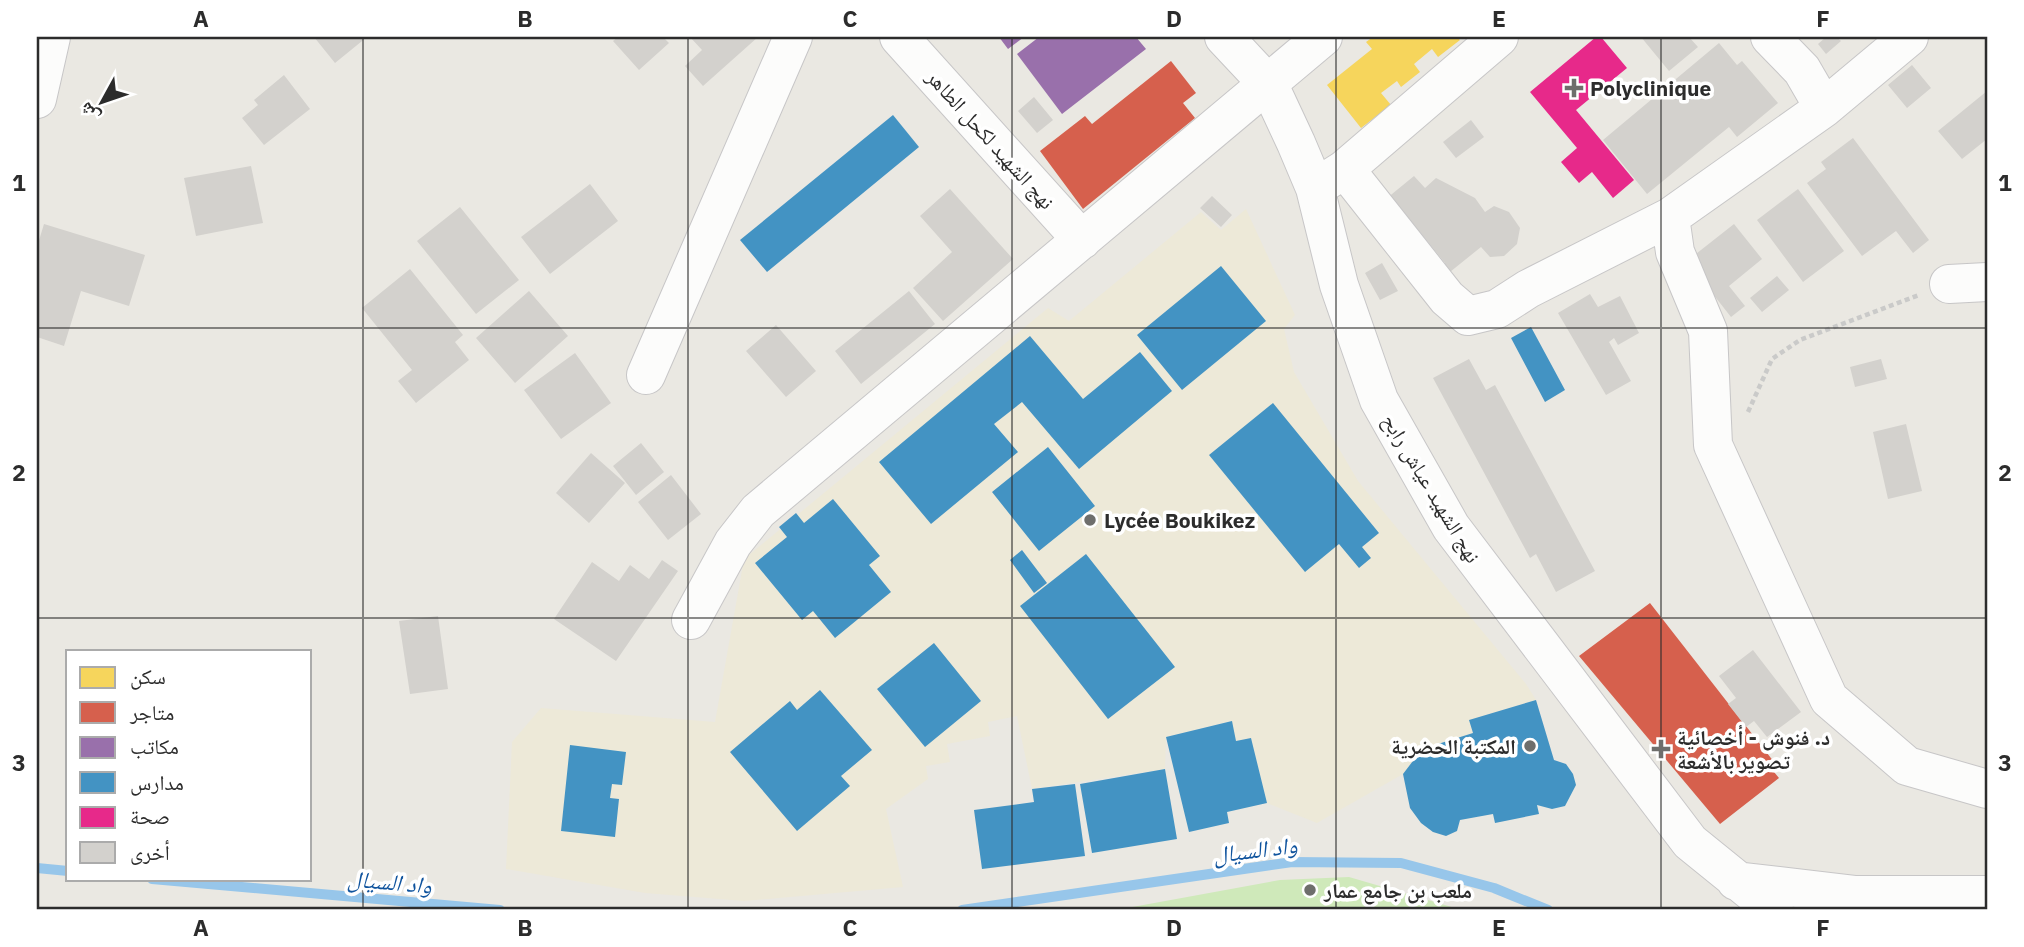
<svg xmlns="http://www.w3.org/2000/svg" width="2024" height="947" font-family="'IBM Plex Sans','Noto Naskh Arabic',sans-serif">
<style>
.education{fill:#ede9d8}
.pitch{fill:#cfe9ba}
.homes{fill:#f6d55c}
.shops{fill:#d6604d}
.offices{fill:#9970ab}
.schools{fill:#4393c3}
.health{fill:#e7298a}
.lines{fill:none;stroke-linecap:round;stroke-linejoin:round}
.stream{stroke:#97c6ea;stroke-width:10}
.building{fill:#d3d1cd}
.minor-casing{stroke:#c7c6c7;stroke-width:40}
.path{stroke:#cacac9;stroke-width:4.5;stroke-dasharray:5 3.5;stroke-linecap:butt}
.minor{stroke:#fcfcfb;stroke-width:38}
.grid{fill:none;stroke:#2c2c2c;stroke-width:2;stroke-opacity:0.55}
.poi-dot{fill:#6e6e6c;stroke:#fff;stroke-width:2.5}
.labels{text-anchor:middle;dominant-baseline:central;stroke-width:7;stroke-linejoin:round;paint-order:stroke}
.poi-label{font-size:21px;font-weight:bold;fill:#2c2c2c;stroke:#fff;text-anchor:start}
.street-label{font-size:21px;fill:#2c2c2c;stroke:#fff}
.water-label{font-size:23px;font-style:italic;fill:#0f539d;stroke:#fff}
.neatline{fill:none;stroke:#2c2c2c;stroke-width:2.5}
.grid-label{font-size:23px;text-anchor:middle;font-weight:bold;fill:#2c2c2c}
</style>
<rect width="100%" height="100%" fill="#eae8e2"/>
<path class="education" d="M1246,209L1295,315L1284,329L1294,372L1358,481L1526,684L1536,700L1469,720L1473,733L1422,749L1403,774L1317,823L1267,803L1251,738L1236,741L1231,721L1166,737L1165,769L1032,789L1017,716L988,722L990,736L947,744L950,762L926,766L928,779L886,809L903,887L744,901L645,893L506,869L512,742L541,708L715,722L744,559L1048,308L1069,321L1201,212L1221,230Z"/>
<path class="pitch" d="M1349,877L1462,910H1116L1280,880Z"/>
<path class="homes" d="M1373,37H1457L1460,40L1438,57L1432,49L1414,64L1420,72L1401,87L1397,81L1381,93L1391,105L1361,128L1327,85L1372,49L1366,42Z"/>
<path class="shops" d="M1171,61L1196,93L1183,103L1195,118L1083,209L1040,151L1085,116L1092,124Z
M1650,603L1774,762L1769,766L1779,778L1720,824L1579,656Z"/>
<path class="offices" d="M999,37H1024L1008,49Z
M1039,37H1136L1146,49L1062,114L1017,54Z"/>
<path class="schools" d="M893,115L919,147L767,272L740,240Z
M1221,266L1266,321L1182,390L1137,335Z
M1531,327L1565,390L1545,402L1511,338Z
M1030,336L1083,399L1140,352L1172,391L1079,469L1022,402L994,424L1018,452L931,524L879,462Z
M1273,403L1379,533L1362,547L1371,558L1359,568L1339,544L1305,572L1209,455Z
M1048,447L1095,506L1039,551L992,492Z
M833,499L880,556L869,565L891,592L835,638L813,611L802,620L755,563L787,537L779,527L796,513L804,523Z
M1022,550L1047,583L1034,593L1010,560Z
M1086,554L1175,667L1108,719L1020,606Z
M934,643L981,701L925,747L877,689Z
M820,690L872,750L841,776L850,786L797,831L730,752L790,701L797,710Z
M1536,700L1554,760L1566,764L1573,774L1576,785L1565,806L1552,809L1537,805L1539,814L1495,823L1493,814L1460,820L1457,831L1446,836L1433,832L1421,823L1410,808L1403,774L1422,749L1473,733L1469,720Z
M1232,721L1236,741L1251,738L1267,803L1227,812L1229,823L1189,832L1166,737Z
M570,745L626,752L622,785L612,784L610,798L619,799L615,837L561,831Z
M1165,769L1177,839L1092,853L1080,784Z
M1075,784L1085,856L982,869L974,810L1034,802L1032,789Z"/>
<path class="health" d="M1596,37H1601L1627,68L1576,110L1634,180L1613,198L1592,172L1579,183L1561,162L1577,148L1530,92Z"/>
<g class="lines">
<path class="stream" d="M37,868L68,871
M152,879L500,910
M962,910L1292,862L1401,863L1494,888L1548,910"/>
</g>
<path class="building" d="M314,37H367L335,63Z
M618,37H663L669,43L639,70L613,41Z
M690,37H758L703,86L685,66L702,50Z
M1641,37H1689L1698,47L1669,71Z
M1826,37H1837L1841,41L1826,54L1818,44Z
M1719,43L1737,65L1742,61L1778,103L1737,137L1729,127L1647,194L1603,140Z
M1912,65L1931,88L1907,108L1888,85Z
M284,75L310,109L264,145L242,118L258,105L254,100Z
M1987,91V139L1962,159L1938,131Z
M1034,97L1053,120L1037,133L1018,111Z
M1471,120L1484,137L1456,158L1443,142Z
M1853,138L1929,240L1913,253L1896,231L1862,256L1807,183L1826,169L1821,162Z
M251,166L263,223L196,236L184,178Z
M1414,176L1425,188L1436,178L1475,198L1485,212L1494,206L1509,212L1520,228L1517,244L1504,256L1490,257L1481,247L1445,276L1438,268L1445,263L1405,214L1381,203Z
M590,184L618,221L550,274L521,237Z
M950,189L1013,259L943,321L913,288L952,252L920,216Z
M1798,189L1844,251L1803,282L1757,220Z
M1212,196L1232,215L1221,227L1200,208Z
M460,207L519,280L476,314L417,241Z
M44,224L145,255L129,306L81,291L64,346L37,337V247Z
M1734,224L1762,259L1729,286L1745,306L1731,317L1687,261Z
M1382,263L1398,291L1380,300L1365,273Z
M410,269L463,335L455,342L469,360L416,403L398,381L412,370L362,308Z
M1777,276L1789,290L1762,312L1750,298Z
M529,291L568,336L515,383L476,338Z
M909,291L935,324L861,384L835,351Z
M1590,294L1598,307L1620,296L1639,333L1618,345L1614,338L1609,342L1631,381L1606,395L1558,313Z
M776,325L816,371L786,397L746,351Z
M575,353L611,403L561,439L524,390Z
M1469,359L1486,390L1495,385L1595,571L1556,592L1536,554L1530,558L1433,378Z
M1881,359L1887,379L1855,387L1850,367Z
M1906,424L1922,491L1888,499L1873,432Z
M641,443L664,472L636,495L613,466Z
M591,453L625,483L589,523L556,493Z
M671,475L701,514L668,540L638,502Z
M662,560L678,571L616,661L554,619L592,562L619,581L630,565L649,579Z
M438,616L448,689L410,694L399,621Z
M1753,650L1801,712L1767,737L1754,721L1746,727L1728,704L1736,698L1719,676Z"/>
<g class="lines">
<defs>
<path id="minor" d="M899,37L1082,240
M1224,37L1269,85L1296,143L1315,188L1339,285L1379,400L1451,527L1690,842L1774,910
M1770,37L1802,70L1824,108
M37,99L51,37
M1345,169L1447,298L1468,316L1497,309L1528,289L1670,217L1824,108L1909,37
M1323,183L1345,169L1499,37
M1670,217L1675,252L1708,331L1713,445L1829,699L1907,766L1987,789
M1949,284L1987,282
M646,375L793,37
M691,620L733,543L758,511L1323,37
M1736,881L1856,895H1987"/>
</defs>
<use href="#minor" class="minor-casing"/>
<path class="path" d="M1748,412L1772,359L1800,340L1919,295"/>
<use href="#minor" class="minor"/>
</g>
<path class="grid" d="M363,37V910M688,37V910M1012,37V910M1336,37V910M1661,37V910M37,328H1987M37,618H1987"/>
<g class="poi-dot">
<path d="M1570.5 77.5h7v7h7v7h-7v7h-7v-7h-7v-7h7z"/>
<circle cx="1090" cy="520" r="7"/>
<circle cx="1530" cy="746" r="7"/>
<path d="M1657.5 738.5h7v7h7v7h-7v7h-7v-7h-7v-7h7z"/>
<circle cx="1310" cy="890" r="7"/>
</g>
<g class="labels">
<g class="poi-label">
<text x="1590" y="88">Polyclinique</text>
<text x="1104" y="520">Lycée Boukikez</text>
<text x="1677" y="737">د. فنوش - أخصائية<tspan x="1677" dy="24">تصوير بالأشعة</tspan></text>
<text x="1516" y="746" text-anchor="end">المكتبة الحضرية</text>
<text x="1324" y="890">ملعب بن جامع عمار</text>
</g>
<g class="street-label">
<text transform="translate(991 139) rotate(48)">نهج الشهيد لكحل الطاهر</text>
<text transform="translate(1432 488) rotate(59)">نهج الشهيد عياش رابح</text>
</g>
<g class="water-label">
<text transform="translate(1255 849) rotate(-7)">واد السيال</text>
<text transform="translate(390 881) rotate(5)">واد السيال</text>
</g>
</g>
<rect width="2024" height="947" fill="none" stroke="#ffffff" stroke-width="77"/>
<rect x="66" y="650" width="245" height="231" fill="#ffffff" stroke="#ababab" stroke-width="2"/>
<rect x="80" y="667" width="35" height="21" fill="#f6d55c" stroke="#ababab" stroke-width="2"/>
<text x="130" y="684" font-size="21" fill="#2c2c2c">سكن</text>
<rect x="80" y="702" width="35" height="21" fill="#d6604d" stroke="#ababab" stroke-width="2"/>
<text x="130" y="720" font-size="21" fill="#2c2c2c">متاجر</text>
<rect x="80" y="737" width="35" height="21" fill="#9970ab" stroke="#ababab" stroke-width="2"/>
<text x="130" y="754" font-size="21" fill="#2c2c2c">مكاتب</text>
<rect x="80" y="772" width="35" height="21" fill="#4393c3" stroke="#ababab" stroke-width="2"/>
<text x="130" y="790" font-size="21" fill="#2c2c2c">مدارس</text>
<rect x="80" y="807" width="35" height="21" fill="#e7298a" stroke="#ababab" stroke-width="2"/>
<text x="130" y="824" font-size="21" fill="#2c2c2c">صحة</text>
<rect x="80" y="842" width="35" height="21" fill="#d3d1cd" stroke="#ababab" stroke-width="2"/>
<text x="130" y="860" font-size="21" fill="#2c2c2c">أخرى</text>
<g transform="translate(102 102) rotate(230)" stroke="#ffffff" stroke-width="5" paint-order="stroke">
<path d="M0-5L12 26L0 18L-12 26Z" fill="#2c2c2c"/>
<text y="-10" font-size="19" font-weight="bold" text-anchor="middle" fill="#2c2c2c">ش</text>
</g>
<rect x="38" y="38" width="1948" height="870" class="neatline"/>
<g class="grid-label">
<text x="201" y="27">A</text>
<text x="525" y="27">B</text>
<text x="850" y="27">C</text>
<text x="1174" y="27">D</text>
<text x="1499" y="27">E</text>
<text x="1823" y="27">F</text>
<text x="19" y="191">1</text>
<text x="2005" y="191">1</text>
<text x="19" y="481">2</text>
<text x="2005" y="481">2</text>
<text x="19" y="771">3</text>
<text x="2005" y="771">3</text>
<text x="201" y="936">A</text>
<text x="525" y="936">B</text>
<text x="850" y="936">C</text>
<text x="1174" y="936">D</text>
<text x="1499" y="936">E</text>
<text x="1823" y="936">F</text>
</g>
</svg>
